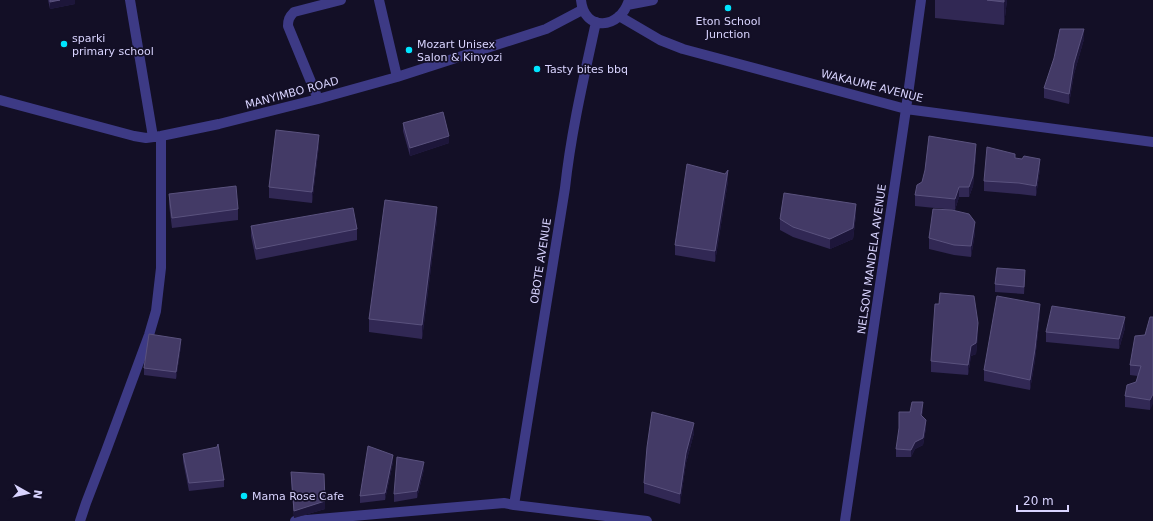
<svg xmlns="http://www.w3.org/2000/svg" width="1153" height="521" font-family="'DejaVu Sans',sans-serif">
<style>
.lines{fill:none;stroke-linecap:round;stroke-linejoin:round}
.minor{stroke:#3d3a85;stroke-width:10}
.wall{fill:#312854}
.shaded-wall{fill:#1d163a}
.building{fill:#433a66;stroke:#5a527e}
.poi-dot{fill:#00e5ff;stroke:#130f26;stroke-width:1.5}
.labels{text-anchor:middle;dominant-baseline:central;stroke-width:3.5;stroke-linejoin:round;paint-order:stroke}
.poi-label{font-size:11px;fill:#d9d4ff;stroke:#130f26;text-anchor:start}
.street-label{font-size:11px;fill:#d9d4ff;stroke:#130f26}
</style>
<rect width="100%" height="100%" fill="#130f26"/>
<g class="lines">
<path class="minor" d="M130,0L153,137
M379,0L397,77
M581,0C584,32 620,30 629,0
M627,5L653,0
M619,16L660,40L683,49L906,109L1153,142
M318,99L288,26C288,20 289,17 294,12L341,0
M0,100L134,136L146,138L161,136L219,124L318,99L397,77L546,29L582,10
M514,505L565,188C571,132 584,77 596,22
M80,521L86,503L106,451L149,335L156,311L161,268V136
M295,521L504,503L514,505L647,521
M845,521L906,109L921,0"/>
</g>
<path class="wall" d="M48,0H75V4L50,9Z
M935,0H1007L1004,25L935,18Z
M1084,39L1074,74L1069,104L1044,98V88Z
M403,123L449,143L410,156L403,131Z
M319,145L312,203L269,198V187Z
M976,155L973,186L969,197H959L955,210L915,206V195Z
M1015,158L1040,169L1036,196L1019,194L984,191V181Z
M728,181L715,262L675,255V245Z
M169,194L238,209V220L172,228L169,205Z
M856,215L853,239L830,249L793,237L780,230V219Z
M437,220L422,339L369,332V319Z
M251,226L357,229V240L256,260L251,236Z
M975,233L971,257L954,255L929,249V238Z
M1025,278L1024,294L995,292V284Z
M1040,314L1035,360L1030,390L984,381V370Z
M1153,317L1150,410L1125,407V396L1136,382L1138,376L1130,375V365Z
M1125,328L1119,349L1046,342V332Z
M978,334L976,354L971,356L968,375L931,372V361Z
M181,346L176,379L144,375V368Z
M923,409L922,416L926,428L923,445L915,449L911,457H896V449Z
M694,433L686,463L680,504L644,493V483Z
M183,454L224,480V487L189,491L183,461Z
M393,462L385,500L360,503V496Z
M424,469L417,498L394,502V494Z
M291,472L325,509L294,518L291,480Z"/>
<path class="shaded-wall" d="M60,0H75V4L50,9V2Z
M1004,0H1007L1004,25Z
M1084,29V39L1074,74L1069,104V94L1074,63Z
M319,135V145L312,203V192Z
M449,136V143L410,156V148Z
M976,144V155L973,186L969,197V187Z
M1040,159V169L1036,196V186Z
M728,170V181L715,262V251Z
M959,187V197L955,210V199Z
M856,204V215L853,239L830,249V239Z
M437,207V220L422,339V325Z
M975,222V233L971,257V246Z
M1040,304V314L1035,360L1030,390V380Z
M1125,317V328L1119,349V339Z
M978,323V334L976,354L971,356L968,375V365L971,346Z
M181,339V346L176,379V372Z
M1153,394V404L1150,410V400Z
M923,402V409L921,422V415Z
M926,420V428L923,445L915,449L911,457V450Z
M694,423V433L686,463L680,504V494L686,453Z
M393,455V462L385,500V493Z
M424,462V469L417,498V491Z
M325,501V509L294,518V511Z"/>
<path class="building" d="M50,0H60L50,2Z
M987,0H1004V2Z
M1060,29H1084L1074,63L1069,94L1044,88L1054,58Z
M443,112L449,136L410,148L403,123Z
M276,130L319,135L312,192L269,187Z
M929,136L976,144L973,176L969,187H959L955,199L915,195L917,185L922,182L925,170Z
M987,147L1015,154V158L1022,159L1024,156L1040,159L1036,186L1019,183L984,181Z
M687,164L725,174L728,170L715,251L675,245Z
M236,186L238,209L172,218L169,194Z
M784,193L856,204L853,228L830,239L793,227L780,219Z
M385,200L437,207L422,325L369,319Z
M353,208L357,229L256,249L251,226Z
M933,209L952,210L969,214L975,222L971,246L954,245L929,238Z
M997,268L1025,270L1024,287L995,284Z
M940,293L974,296L978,323L976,343L971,346L968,365L931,361L935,304H939Z
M997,296L1040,304L1035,349L1030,380L984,370Z
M1052,306L1125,317L1119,339L1046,332Z
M1150,317H1153V394L1150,400L1125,396L1127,385L1136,382L1141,366L1130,365L1135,336L1145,335Z
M149,334L181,339L176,372L144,368Z
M912,402H923L921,415L926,420L923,438L915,442L911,450L896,449L899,428V412H910Z
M652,412L694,423L686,453L680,494L644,483L647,447Z
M218,444L224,480L189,483L183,454L217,447Z
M368,446L393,455L385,493L360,496Z
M397,457L424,462L417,491L394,494Z
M291,472L324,474L325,501L294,511Z"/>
<g class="poi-dot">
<circle cx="728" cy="8" r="4"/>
<circle cx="64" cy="44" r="4"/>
<circle cx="409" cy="50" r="4"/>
<circle cx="537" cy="69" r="4"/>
<circle cx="244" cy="496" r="4"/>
</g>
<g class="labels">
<g class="poi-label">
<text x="728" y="21" text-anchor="middle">Eton School<tspan x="728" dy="13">Junction</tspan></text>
<text x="72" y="38">sparki<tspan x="72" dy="13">primary school</tspan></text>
<text x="417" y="44">Mozart Unisex<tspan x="417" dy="13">Salon &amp; Kinyozi</tspan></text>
<text x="545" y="69">Tasty bites bbq</text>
<text x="252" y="496">Mama Rose Cafe</text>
</g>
<g class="street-label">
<text transform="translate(872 86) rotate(14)">WAKAUME AVENUE</text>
<text transform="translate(292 93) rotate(-15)">MANYIMBO ROAD</text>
<text transform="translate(872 259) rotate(-82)">NELSON MANDELA AVENUE</text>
<text transform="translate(541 261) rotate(-81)">OBOTE AVENUE</text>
</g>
</g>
<g transform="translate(28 493) rotate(98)" stroke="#130f26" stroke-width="3" paint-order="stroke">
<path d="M0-3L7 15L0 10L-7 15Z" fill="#d9d4ff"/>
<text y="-6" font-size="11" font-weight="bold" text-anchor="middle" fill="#d9d4ff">N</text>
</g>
<path d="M1017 505v6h51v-6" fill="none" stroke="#d9d4ff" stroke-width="2"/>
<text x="1023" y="505" font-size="12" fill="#d9d4ff" stroke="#130f26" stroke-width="3" paint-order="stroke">20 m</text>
</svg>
